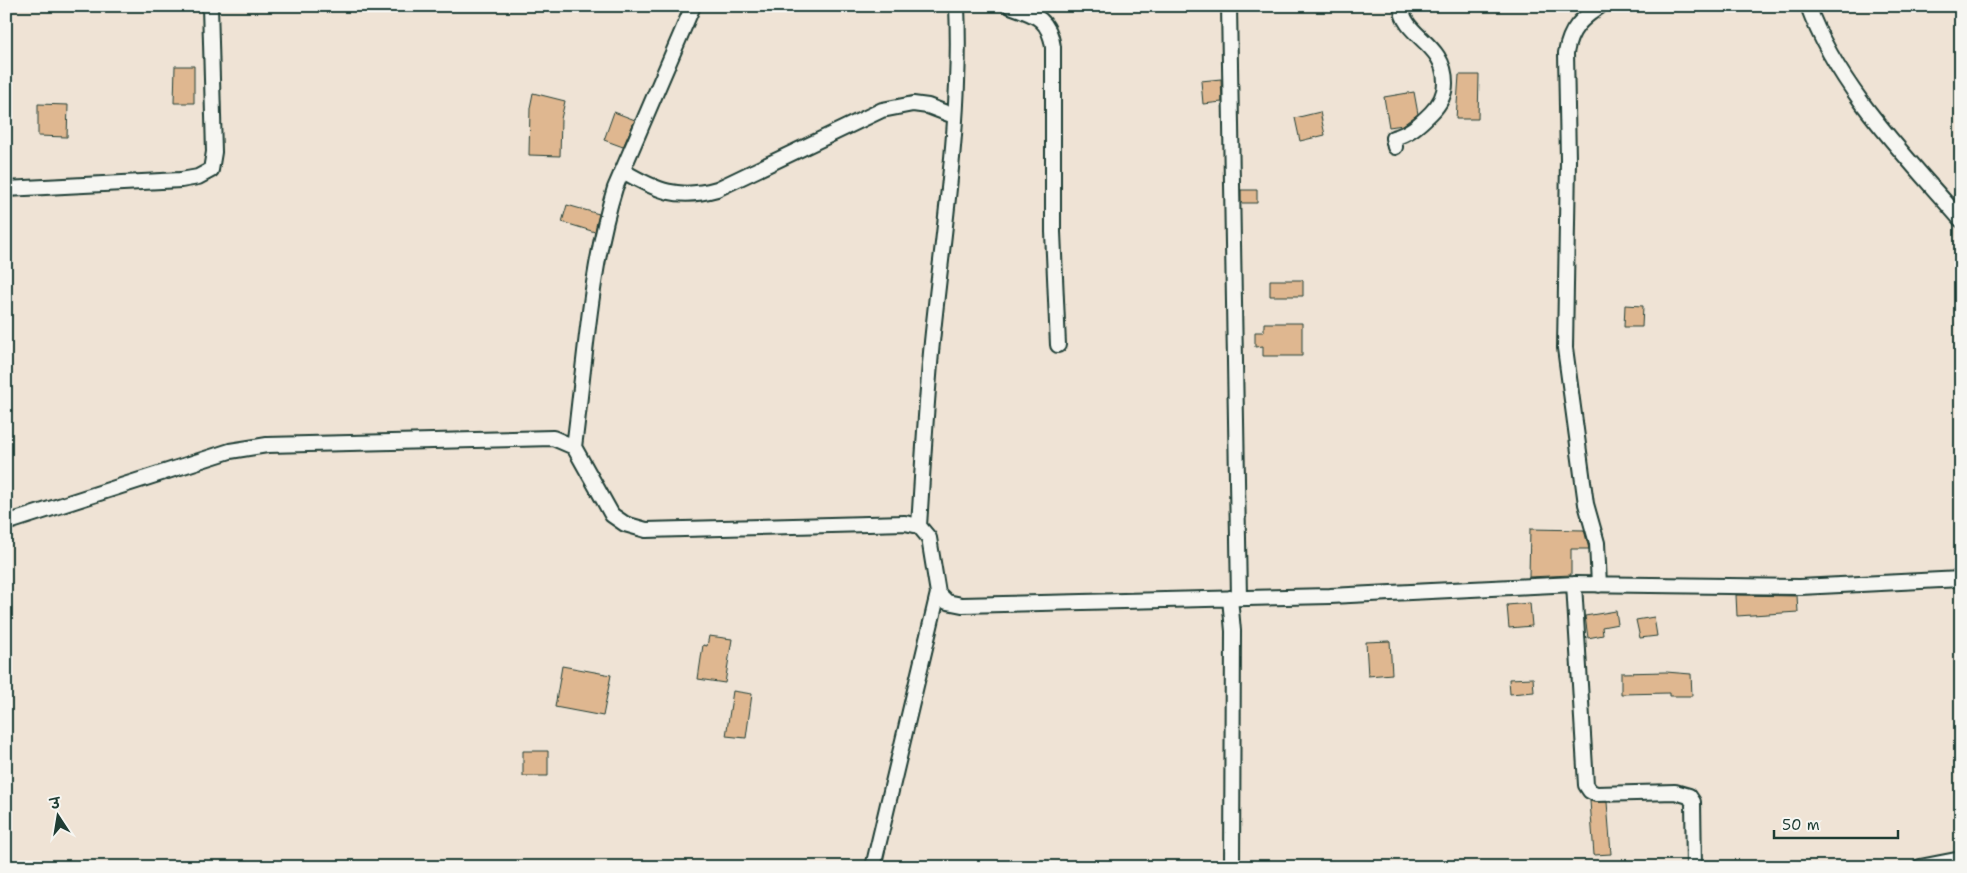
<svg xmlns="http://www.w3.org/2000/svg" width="1967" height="873" font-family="'Shantell Sans','Playpen Sans Deva',sans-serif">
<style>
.building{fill:#dfb790;stroke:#1f3d34}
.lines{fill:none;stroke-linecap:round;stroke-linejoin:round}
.street-casing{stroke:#1f3d34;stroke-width:18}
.street{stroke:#f6f6f2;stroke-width:14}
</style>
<rect width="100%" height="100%" fill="#efe3d5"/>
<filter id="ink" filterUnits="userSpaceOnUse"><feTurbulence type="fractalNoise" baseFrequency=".02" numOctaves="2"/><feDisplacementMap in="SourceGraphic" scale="10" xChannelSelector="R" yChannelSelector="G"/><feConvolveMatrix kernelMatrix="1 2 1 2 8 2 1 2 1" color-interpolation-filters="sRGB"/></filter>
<g filter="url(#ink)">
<path class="building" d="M175,66H194V103H174Z
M1459,75H1479L1478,119H1456Z
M1221,79L1222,102L1203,104L1201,81Z
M1414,92L1418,114L1403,125L1389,127L1384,97Z
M533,93L565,101L561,119L560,156L529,155L530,108Z
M38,104L68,105L67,137L38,136Z
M614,112L635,120L623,147L604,140Z
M1320,112L1325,135L1300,141L1295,118Z
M1241,190H1257V203H1241Z
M567,205L599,214L595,232L562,222Z
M1270,280H1303V296H1270Z
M1625,305L1643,306L1642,327H1624Z
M1264,323H1302V356H1263V346L1255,347V332H1264Z
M1530,529L1584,530L1589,549H1571V575L1529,577Z
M1736,595L1797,596L1798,612L1737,616Z
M1530,603L1532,626L1509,628L1507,605Z
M1616,611L1618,624L1602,627L1603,635L1588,638L1585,616Z
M1654,617L1657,636L1640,638L1636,620Z
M709,636L732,639L725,683L698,679L703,645L707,646Z
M1390,641L1392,674L1368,676L1366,642Z
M562,666L611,675L603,716L555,707Z
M1666,672L1691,674L1692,696H1669V693L1621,694V673Z
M1533,678L1534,692L1510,694L1509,679Z
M733,691L752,694L746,738L726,736Z
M523,751H548V776H523Z
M1590,801L1607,802L1611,854L1594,855Z"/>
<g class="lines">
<defs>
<path id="street" d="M1010,6C1035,15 1049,18 1053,47V232L1058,345
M1229,6L1239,598
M1808,6C1838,88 1905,155 1961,220
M1395,147L1393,138C1409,134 1419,125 1431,113C1439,105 1445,95 1445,83C1445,42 1404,38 1401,6
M623,171C657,191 678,200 717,189L882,110L913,104L928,106L954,116
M6,189L181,180L198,177L211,170L214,152L210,6
M574,447C585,364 590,268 615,188L693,6
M6,523L230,451L267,445L553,438L574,447L612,515L625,524L646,530L905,523L919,526L929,538L938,593L947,602L962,605L1330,596L1574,584L1800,587L1961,579
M919,526C923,465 926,403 932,342C943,231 962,118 957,6
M1574,584L1586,785L1590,791L1596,794L1675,792L1689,796L1693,802L1694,867
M1599,585L1597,543L1586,504L1565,348L1568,160L1566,53C1570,29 1581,19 1600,6
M1230,598L1233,631L1232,867
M873,867L938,593
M1920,867L1961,859"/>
</defs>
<use href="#street" class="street-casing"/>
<use href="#street" class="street"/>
</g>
</g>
<rect width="1967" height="873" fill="none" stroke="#f6f6f2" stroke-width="25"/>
<rect x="12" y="12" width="1942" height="848" fill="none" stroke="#1f3d34" stroke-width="2" filter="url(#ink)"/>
<g transform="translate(58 816) rotate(348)" stroke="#f6f6f2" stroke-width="4" paint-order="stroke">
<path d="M0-4L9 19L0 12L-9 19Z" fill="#1f3d34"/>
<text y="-8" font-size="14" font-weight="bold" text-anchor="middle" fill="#1f3d34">उ</text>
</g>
<path d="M1774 830v8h124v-8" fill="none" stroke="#1f3d34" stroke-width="2.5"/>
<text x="1782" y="830" font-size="15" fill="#1f3d34" stroke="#f6f6f2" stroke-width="4" paint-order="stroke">50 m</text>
</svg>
